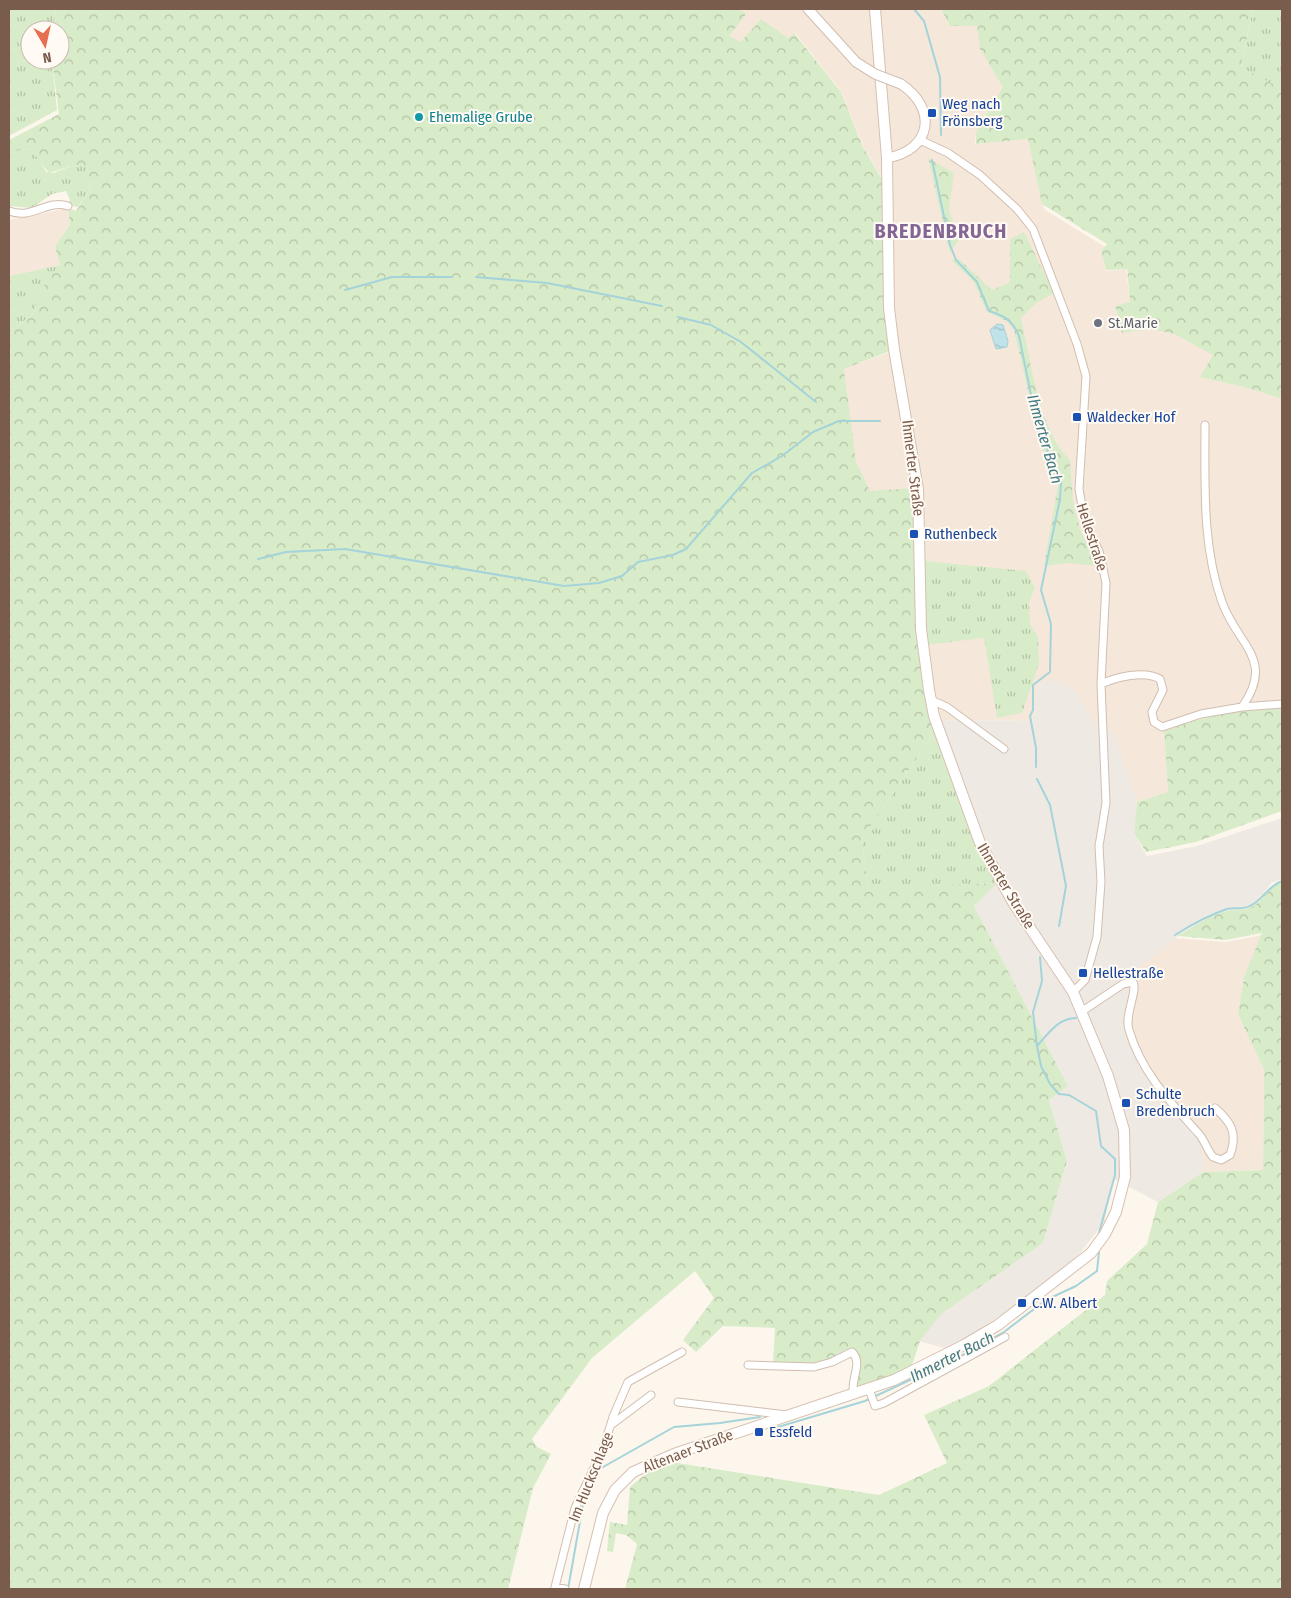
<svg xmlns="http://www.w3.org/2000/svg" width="1291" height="1598" font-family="'Fira Sans Condensed',sans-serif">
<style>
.residential{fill:#f5e8da}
.industrial{fill:#efe9e4}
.grass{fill:url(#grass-tufts)}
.forest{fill:url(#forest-crowns)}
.water{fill:url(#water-ripples);stroke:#a5d3da}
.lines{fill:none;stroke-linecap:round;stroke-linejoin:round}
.stream{stroke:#a5d3da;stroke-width:2}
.minor-casing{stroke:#d1beb0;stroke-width:9}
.tertiary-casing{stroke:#d1beb0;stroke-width:11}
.secondary-casing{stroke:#d6c0b0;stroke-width:12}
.minor{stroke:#fff;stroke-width:7}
.tertiary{stroke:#fff;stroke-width:9}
.secondary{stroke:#fff;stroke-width:10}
.tertiary-bridge-casing{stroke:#d1beb0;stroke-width:11;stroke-linecap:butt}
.tertiary-bridge{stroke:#fff;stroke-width:9}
.transit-dot{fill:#1a4fb4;stroke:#fffaf3;stroke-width:2}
.culture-dot{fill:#0f9aa8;stroke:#fffaf3;stroke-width:2}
.worship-dot{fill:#6b7280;stroke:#fffaf3;stroke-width:2}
.labels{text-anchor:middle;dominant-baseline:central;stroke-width:4;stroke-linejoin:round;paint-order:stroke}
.transit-label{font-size:15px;fill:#164399;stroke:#fffaf3;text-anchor:start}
.culture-label{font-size:15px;fill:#0d838f;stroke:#fffaf3;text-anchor:start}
.worship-label{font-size:15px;fill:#5b616d;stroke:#fffaf3;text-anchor:start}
.street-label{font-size:15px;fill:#7a5c4d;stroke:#fffaf3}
.water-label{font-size:16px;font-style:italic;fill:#437c86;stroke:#fffaf3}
.district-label{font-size:20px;font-weight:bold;letter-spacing:1px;fill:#846695;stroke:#fffaf3}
</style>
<defs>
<pattern id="grass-tufts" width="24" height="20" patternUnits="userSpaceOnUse" patternTransform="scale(1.25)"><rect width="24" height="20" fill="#d8ecc9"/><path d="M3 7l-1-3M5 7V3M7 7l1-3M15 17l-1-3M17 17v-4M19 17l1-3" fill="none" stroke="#b4c2a5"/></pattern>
<pattern id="forest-crowns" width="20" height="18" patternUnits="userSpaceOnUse" patternTransform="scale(1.25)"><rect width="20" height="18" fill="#d8ecc9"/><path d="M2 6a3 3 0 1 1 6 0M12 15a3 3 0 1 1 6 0" fill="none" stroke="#b4c2a5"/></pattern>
<pattern id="water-ripples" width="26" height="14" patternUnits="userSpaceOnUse" patternTransform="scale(1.25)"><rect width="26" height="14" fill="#bfe3e8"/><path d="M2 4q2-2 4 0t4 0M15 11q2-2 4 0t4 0" fill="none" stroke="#a0bbbe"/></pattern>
</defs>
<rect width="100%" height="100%" fill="#fdf6ec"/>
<path class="residential" d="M739,9H941L950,26H977L1003,88L976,132L975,144L1029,139L1044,209L1105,247L1101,251L1106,271L1126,269L1130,302L1115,307L1122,333L1150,329L1174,334L1214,355L1201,377L1249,388L1282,399V700L1209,709L1183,718L1164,731L1168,792L1137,802L1113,731L1097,727L1075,691L1039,681L1032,721L938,720L926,666L923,488L870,492L855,462L844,369L895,350L888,188L863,146L841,91L795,33L788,38L741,42L728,36L745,14Z
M68,208L70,224L55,247L60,265L9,276V220Z
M1262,935L1244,977L1238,1014L1264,1070L1263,1170L1203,1172L1202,1140L1158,1086L1129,1028L1135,990L1127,977L1174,938L1226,942Z"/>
<path class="industrial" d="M1039,681H1061L1075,691L1097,727L1113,731L1137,802L1134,833L1147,856L1197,846L1282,818V879L1271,883L1260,900L1247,907L1228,908L1194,923L1127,977L1131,994L1126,1017L1139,1054L1202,1140L1203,1172L1158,1202L1114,1179L1104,1223L1080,1253L1041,1290L948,1349L919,1341L941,1313L1043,1243L1067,1161L1049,1100L1068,1086L974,906L1000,879L986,850L938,720L1032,721Z"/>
<path class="grass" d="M9,9H56L53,30H30V60H52L57,110L9,136Z
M1253,9H1282V89L1241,68Z
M30,149L35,152L46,172L53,173L74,165L87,167L91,188L78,207L68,205L70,200L66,191L52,194L32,208L9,206V155L14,151Z
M60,265L46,282L32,315L13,329L9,336V276Z
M925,561L1026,571L1035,588L1029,602L1030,624L1038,637L1039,664L1022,713L997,718L984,638L925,645Z
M935,731L997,883L868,889L862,839Z"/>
<path class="forest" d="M56,9H739L746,14L729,36L741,42L761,19L788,38L794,33L841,92L862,145L883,181L890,351L844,369L856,462L870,491L915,488L920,651L935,731L862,839L868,888L997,883L974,906L1068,1086L1049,1100L1067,1161L1043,1243L941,1314L920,1341L910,1371L855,1393V1353L814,1366L773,1362L775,1328L723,1326L696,1352L683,1340L714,1298L695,1271L592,1358L532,1439L537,1447L551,1454L533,1488L508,1589H9V336L13,329L32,315L46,281L60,265L55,247L70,224L68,208L76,211L91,188L86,167L74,165L49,173L30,149L14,151L9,155V140L59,114L52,60H60V30H53Z
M941,9H1253L1241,67L1282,89V399L1248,388L1200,377L1213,355L1174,334L1150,329L1122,333L1115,306L1130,302L1127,269L1106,270L1101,251L1107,244L1042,204L1028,139L976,144V132L1003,87L980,49L977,26H950Z
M928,158L954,173L949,209L959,240L950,253Z
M1024,232L1054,293L1036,303L1021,318C1031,360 1038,430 1070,460L1073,501L1080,530L1098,566L1067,563L1044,566L1058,485L1049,468L1037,430L1014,330L1008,322L986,311L974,282L951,260L959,259L992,290L1010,282V239Z
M1282,708V811L1196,842L1146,852L1134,833L1137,802L1168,792L1164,731C1202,717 1241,707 1282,708Z
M1282,882V1589H625L637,1544L626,1535L616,1533L613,1552L607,1551L610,1522L627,1525L630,1487L647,1473L671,1462L879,1495L947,1463L924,1415L989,1386L1105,1295L1107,1281L1147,1244L1158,1202L1203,1172L1263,1170L1264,1070L1238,1014L1244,977L1262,933L1226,940L1177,936C1193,927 1211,914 1230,910C1236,909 1244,910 1249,908C1264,902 1268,887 1282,882Z"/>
<path class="water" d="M997,324L1003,325L1008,341L1007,347L996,349L990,330Z"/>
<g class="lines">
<path class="stream" d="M914,9L924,21L940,77L941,135
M932,160L950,245L956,260L977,282L989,311C1005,316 1012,320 1019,336L1038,429L1047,448L1050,466L1061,482L1060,499L1041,590L1051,624L1050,672L1033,685V710L1030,716L1036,748V767
M476,277L547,283L662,306
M345,290L392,277H451
M678,317L711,325L741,342L816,402
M258,559L286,552L345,549L564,586L599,583L622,576L638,562L673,555L686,549L752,473L782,456L813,432L839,421H880
M1037,779L1050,805L1066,886L1059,926
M1175,935C1191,925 1209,915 1227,909C1235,907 1243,910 1250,906C1264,899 1268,886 1282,881
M1040,957L1042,981L1033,1012L1037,1046L1041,1066L1050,1084L1059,1094L1069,1095L1096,1111L1101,1146L1115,1159V1175L1099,1233
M1037,1046C1048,1034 1058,1018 1076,1018
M778,1427L865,1401L957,1358L1004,1332L1046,1300L1076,1286L1097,1271L1099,1252
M596,1471L674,1427L720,1423L760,1417
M568,1589L584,1499L591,1482"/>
<defs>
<path id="minor" d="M920,140L948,153L980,175L1017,209L1033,229L1077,344L1086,376L1079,489L1085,523L1099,551L1106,583L1101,684L1106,803L1099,846L1101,882L1097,937L1085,980L1073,992
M9,211C33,220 46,199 68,206
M1101,684C1117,677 1144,670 1160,679L1163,690L1152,712L1154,722L1162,727L1201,714L1242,707C1276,659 1237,645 1222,602C1202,546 1205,484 1205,425
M931,700L947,707L1004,749
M1242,707L1282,704
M1081,1012L1123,984L1133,982C1138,991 1124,1015 1129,1030C1141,1072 1171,1103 1199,1134C1205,1141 1207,1150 1213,1157L1221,1160L1230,1155C1238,1133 1231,1122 1215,1108
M748,1365L814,1367L832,1362L852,1352C864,1364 849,1380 854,1394
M869,1389L875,1406L884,1403L1005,1337
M678,1402L787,1415
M611,1425L651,1395
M565,1589L555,1587L575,1508L603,1449L613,1417L628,1382L682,1352"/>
<path id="tertiary" d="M808,9L856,62
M887,158C932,150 938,109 901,84"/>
<path id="secondary" d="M584,1589L603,1513L615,1490L633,1472L674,1454L894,1380L964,1345L998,1325L1091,1253L1105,1234L1116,1212L1125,1177L1124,1130L1108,1076L1073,992L1014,904L980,843L934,716L929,690L921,629L918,489L894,349L889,308L887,158L875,9"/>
</defs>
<use href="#minor" class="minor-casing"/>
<use href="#tertiary" class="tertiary-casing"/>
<use href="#secondary" class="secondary-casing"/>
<use href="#minor" class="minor"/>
<use href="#tertiary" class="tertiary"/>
<use href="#secondary" class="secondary"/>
<defs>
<path id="tertiary-bridge" d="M856,62L875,74L901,84"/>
</defs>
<use href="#tertiary-bridge" class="tertiary-bridge-casing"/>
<use href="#tertiary-bridge" class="tertiary-bridge"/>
</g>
<g class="transit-dot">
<rect x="927" y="108" width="10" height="10" rx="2.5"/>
<rect x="1072" y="412" width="10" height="10" rx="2.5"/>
<rect x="909" y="529" width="10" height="10" rx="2.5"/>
<rect x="1078" y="968" width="10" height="10" rx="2.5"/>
<rect x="1121" y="1098" width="10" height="10" rx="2.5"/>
<rect x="1017" y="1298" width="10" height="10" rx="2.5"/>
<rect x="754" y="1427" width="10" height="10" rx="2.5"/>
</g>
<circle class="culture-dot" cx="419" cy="117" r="5"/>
<circle class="worship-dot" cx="1098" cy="323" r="5"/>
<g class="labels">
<g class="transit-label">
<text x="942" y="104">Weg nach<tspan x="942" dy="17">Frönsberg</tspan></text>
<text x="1087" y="417">Waldecker Hof</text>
<text x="924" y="534">Ruthenbeck</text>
<text x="1093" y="973">Hellestraße</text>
<text x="1136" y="1094">Schulte<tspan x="1136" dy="17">Bredenbruch</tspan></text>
<text x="1032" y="1303">C.W. Albert</text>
<text x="769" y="1432">Essfeld</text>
</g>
<g class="culture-label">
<text x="429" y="117">Ehemalige Grube</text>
</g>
<g class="worship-label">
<text x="1108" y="323">St.Marie</text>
</g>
<g class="street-label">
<text transform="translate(913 468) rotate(83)">Ihmerter Straße</text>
<text transform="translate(1092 537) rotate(72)">Hellestraße</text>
<text transform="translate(1006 886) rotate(59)">Ihmerter Straße</text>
<text transform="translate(688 1451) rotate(-21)">Altenaer Straße</text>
<text transform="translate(591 1477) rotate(-68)">Im Huckschlage</text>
</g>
<g class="water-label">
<text transform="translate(1045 439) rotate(74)">Ihmerter Bach</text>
<text transform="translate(952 1357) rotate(-27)">Ihmerter Bach</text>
</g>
<g class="district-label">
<text x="941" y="231">BREDENBRUCH</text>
</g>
</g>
<rect width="1291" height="1598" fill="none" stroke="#7a5c4d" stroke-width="20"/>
<g transform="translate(45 45) rotate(171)"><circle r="24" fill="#fffaf3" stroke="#cabbb1"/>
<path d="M0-4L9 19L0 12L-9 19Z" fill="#e76f51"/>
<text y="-8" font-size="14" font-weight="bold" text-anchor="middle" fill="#7a5c4d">N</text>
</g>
</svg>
